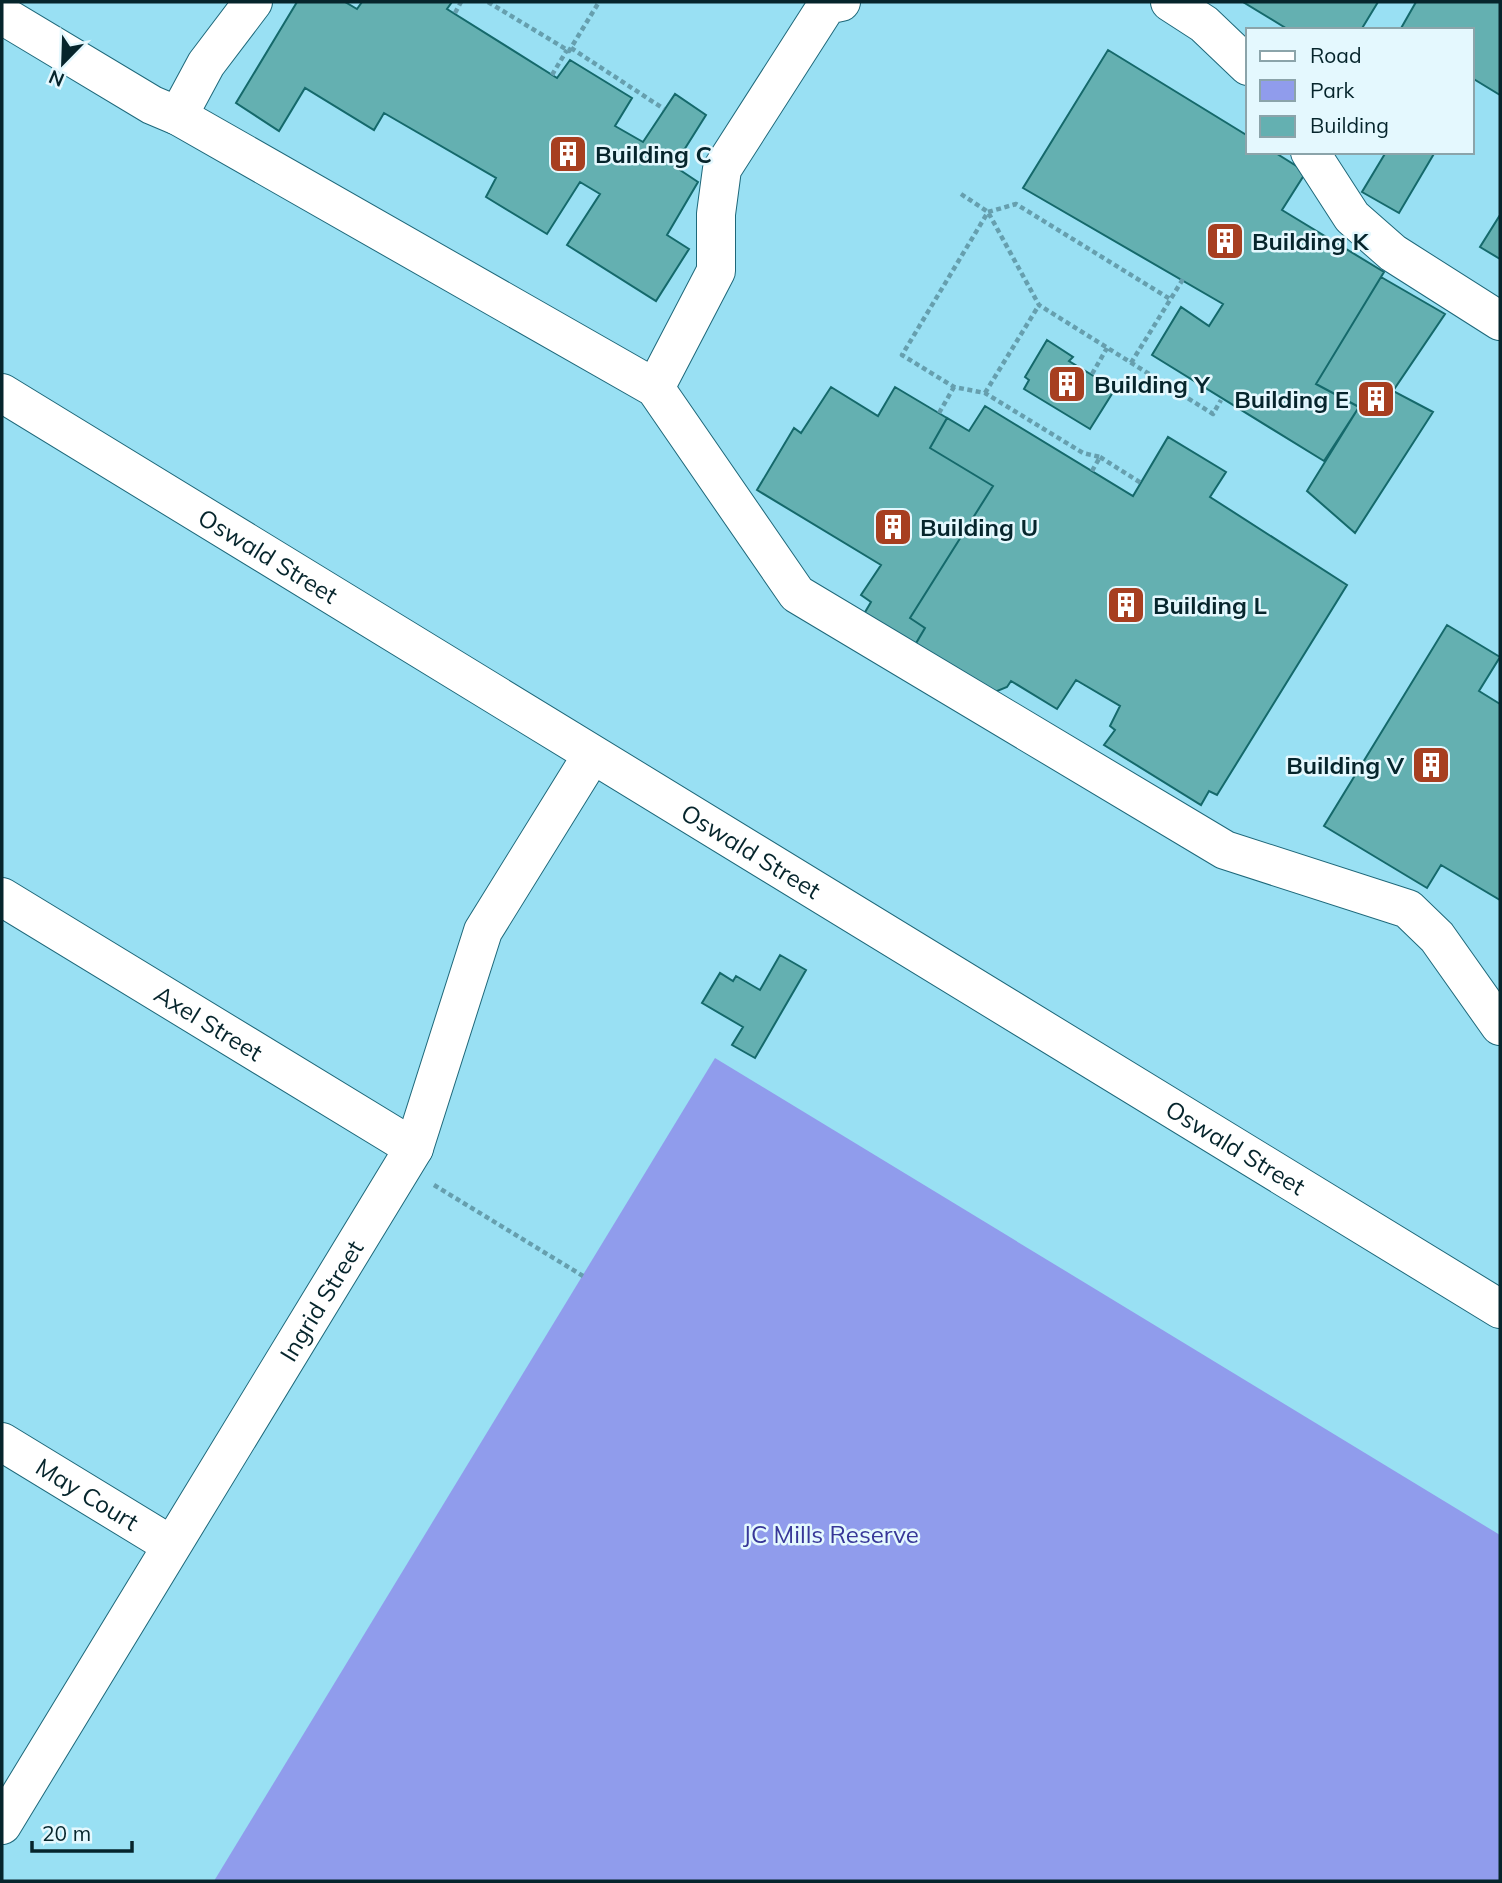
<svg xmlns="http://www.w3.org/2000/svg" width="1502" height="1883" font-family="Mulish,sans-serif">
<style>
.green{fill:#909cec}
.building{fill:#64b0b1;stroke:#15696b;stroke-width:2}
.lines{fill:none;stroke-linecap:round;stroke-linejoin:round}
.minor-casing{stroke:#1e687a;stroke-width:40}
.path{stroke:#669fae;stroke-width:4.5;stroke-dasharray:5 3.5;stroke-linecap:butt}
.minor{stroke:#fff;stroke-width:38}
.labels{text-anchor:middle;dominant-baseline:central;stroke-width:5;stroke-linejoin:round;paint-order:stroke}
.poi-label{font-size:24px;font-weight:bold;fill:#06252c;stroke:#e4f8fe;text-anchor:start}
.street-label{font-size:24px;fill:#06252c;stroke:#e4f8fe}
.park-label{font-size:24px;fill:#373798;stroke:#e4f8fe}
</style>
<rect width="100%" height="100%" fill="#99e0f3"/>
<path class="green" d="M715,1058L1500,1535V1881H214Z"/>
<path class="building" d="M297,2H345L357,9L362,2H452L447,9L557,78L570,60L632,98L615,126L643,142L675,94L706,115L674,166L698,182L667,235L689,249L656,301L567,245L600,194L580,182L547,234L486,197L496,178L384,113L374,130L305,88L279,131L236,103Z
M1243,2H1378L1361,30H1289Z
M1416,2H1500V95L1472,78V30H1400Z
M1108,50L1248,136V152H1274L1306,172L1282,210L1384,272L1316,384L1359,407L1324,461L1152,355L1181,307L1209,326L1223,304L1023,188Z
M1386,152H1435L1399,213L1362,192Z
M1500,215V259L1480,247Z
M1381,277L1445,314L1393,391L1433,412L1355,533L1307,491L1359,407L1316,384Z
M1047,340L1073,357L1069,361L1115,389L1090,429L1024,389L1029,380L1025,377Z
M831,387L878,416L895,387L947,418L930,448L993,486L910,618L925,628L912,650L861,619L871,602L861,595L881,565L757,490L794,428L801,433Z
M985,406L1133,496L1168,437L1226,472L1210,497L1347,585L1217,795L1209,791L1201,805L1104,745L1115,730L1110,726L1120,706L1076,680L1057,709L1011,681L1007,687L990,694L912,650L925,628L910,618L993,486L930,448L947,418L969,431Z
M1447,625L1500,657L1479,691L1500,704V900L1441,865L1427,888L1324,826Z
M780,955L806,970L755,1058L732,1045L743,1027L702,1003L720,973L733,981L736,976L760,990Z"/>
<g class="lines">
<defs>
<g id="minor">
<path d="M1170,2L1204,24L1248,66"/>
<path d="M2,15L152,105L178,116L655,388L797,594L1225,850L1408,909L1437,937L1500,1026"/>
<path d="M178,116L206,64L253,2"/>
<path d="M1310,152L1352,217L1393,253L1500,321"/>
<path d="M655,388L716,271V214L722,169L827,5L841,2"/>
<path id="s1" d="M2,393L1500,1309"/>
<path id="s2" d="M2,897L414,1148"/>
<path id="s3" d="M2,1442L171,1545"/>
<path id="s4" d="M2,1825L414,1148L483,931L592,755"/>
</g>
</defs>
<use href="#minor" class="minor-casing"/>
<path class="path" d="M488,2L569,51L599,2
M455,13L461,2
M571,48L664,109
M552,75L567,50
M961,194L988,212L1039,305L1213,414L1221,400
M1131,363L1183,279
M1092,374L1107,348
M985,393L1039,305
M939,413L954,387
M1100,457L1141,483
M1092,471L1100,457L1083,453L985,393L954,387L902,355L988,212L1016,204L1170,299
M434,1185L583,1276"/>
<use href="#minor" class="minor"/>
</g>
<defs>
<symbol id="building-square" viewBox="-11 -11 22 22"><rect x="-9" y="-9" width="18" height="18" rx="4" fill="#a73f20" stroke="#e4f8fe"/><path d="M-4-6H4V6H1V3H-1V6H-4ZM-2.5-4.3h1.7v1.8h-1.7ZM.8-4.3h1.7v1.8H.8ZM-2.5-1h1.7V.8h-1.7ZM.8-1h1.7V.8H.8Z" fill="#fff"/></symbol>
</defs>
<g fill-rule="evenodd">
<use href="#building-square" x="546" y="132" width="44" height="44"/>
<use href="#building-square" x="1203" y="219" width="44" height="44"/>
<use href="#building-square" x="1045" y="362" width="44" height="44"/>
<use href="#building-square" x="1354" y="377" width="44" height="44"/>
<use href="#building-square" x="871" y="505" width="44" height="44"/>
<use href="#building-square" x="1104" y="583" width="44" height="44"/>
<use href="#building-square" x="1409" y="743" width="44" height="44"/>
</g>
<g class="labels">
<g class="poi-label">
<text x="595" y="154">Building C</text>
<text x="1252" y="241">Building K</text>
<text x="1094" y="384">Building Y</text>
<text x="1349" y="399" text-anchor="end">Building E</text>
<text x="920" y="527">Building U</text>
<text x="1153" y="605">Building L</text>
<text x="1404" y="765" text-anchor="end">Building V</text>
</g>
<g class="street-label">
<text stroke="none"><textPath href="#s1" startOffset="312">Oswald Street</textPath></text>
<text stroke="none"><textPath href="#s1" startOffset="878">Oswald Street</textPath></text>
<text stroke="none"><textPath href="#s2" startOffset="242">Axel Street</textPath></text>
<text stroke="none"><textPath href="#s1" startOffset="1446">Oswald Street</textPath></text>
<text stroke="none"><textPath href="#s4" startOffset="614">Ingrid Street</textPath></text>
<text stroke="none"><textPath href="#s3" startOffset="100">May Court</textPath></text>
</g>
<g class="park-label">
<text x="831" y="1534">JC Mills Reserve</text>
</g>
</g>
<rect width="1502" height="1883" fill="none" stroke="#06252c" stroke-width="7"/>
<rect x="1246" y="28" width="228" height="126" fill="#e4f8fe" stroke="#8ba4aa" stroke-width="2"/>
<rect x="1260" y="51" width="35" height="10" fill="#ffffff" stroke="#8ba4aa" stroke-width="2"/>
<text x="1310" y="63" font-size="21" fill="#06252c">Road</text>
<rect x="1260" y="80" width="35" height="21" fill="#909cec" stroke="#8ba4aa" stroke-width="2"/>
<text x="1310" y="98" font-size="21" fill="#06252c">Park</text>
<rect x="1260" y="116" width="35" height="21" fill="#64b0b1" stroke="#8ba4aa" stroke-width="2"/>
<text x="1310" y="133" font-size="21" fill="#06252c">Building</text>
<g transform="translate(63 63) rotate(203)" stroke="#e4f8fe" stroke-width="5" paint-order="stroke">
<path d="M0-5L12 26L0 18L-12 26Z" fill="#06252c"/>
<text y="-10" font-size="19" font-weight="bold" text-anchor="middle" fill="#06252c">N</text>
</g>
<path d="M32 1841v10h100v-10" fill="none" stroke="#06252c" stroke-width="3.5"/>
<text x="42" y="1841" font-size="21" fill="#06252c" stroke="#e4f8fe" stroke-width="5" paint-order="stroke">20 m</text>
</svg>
